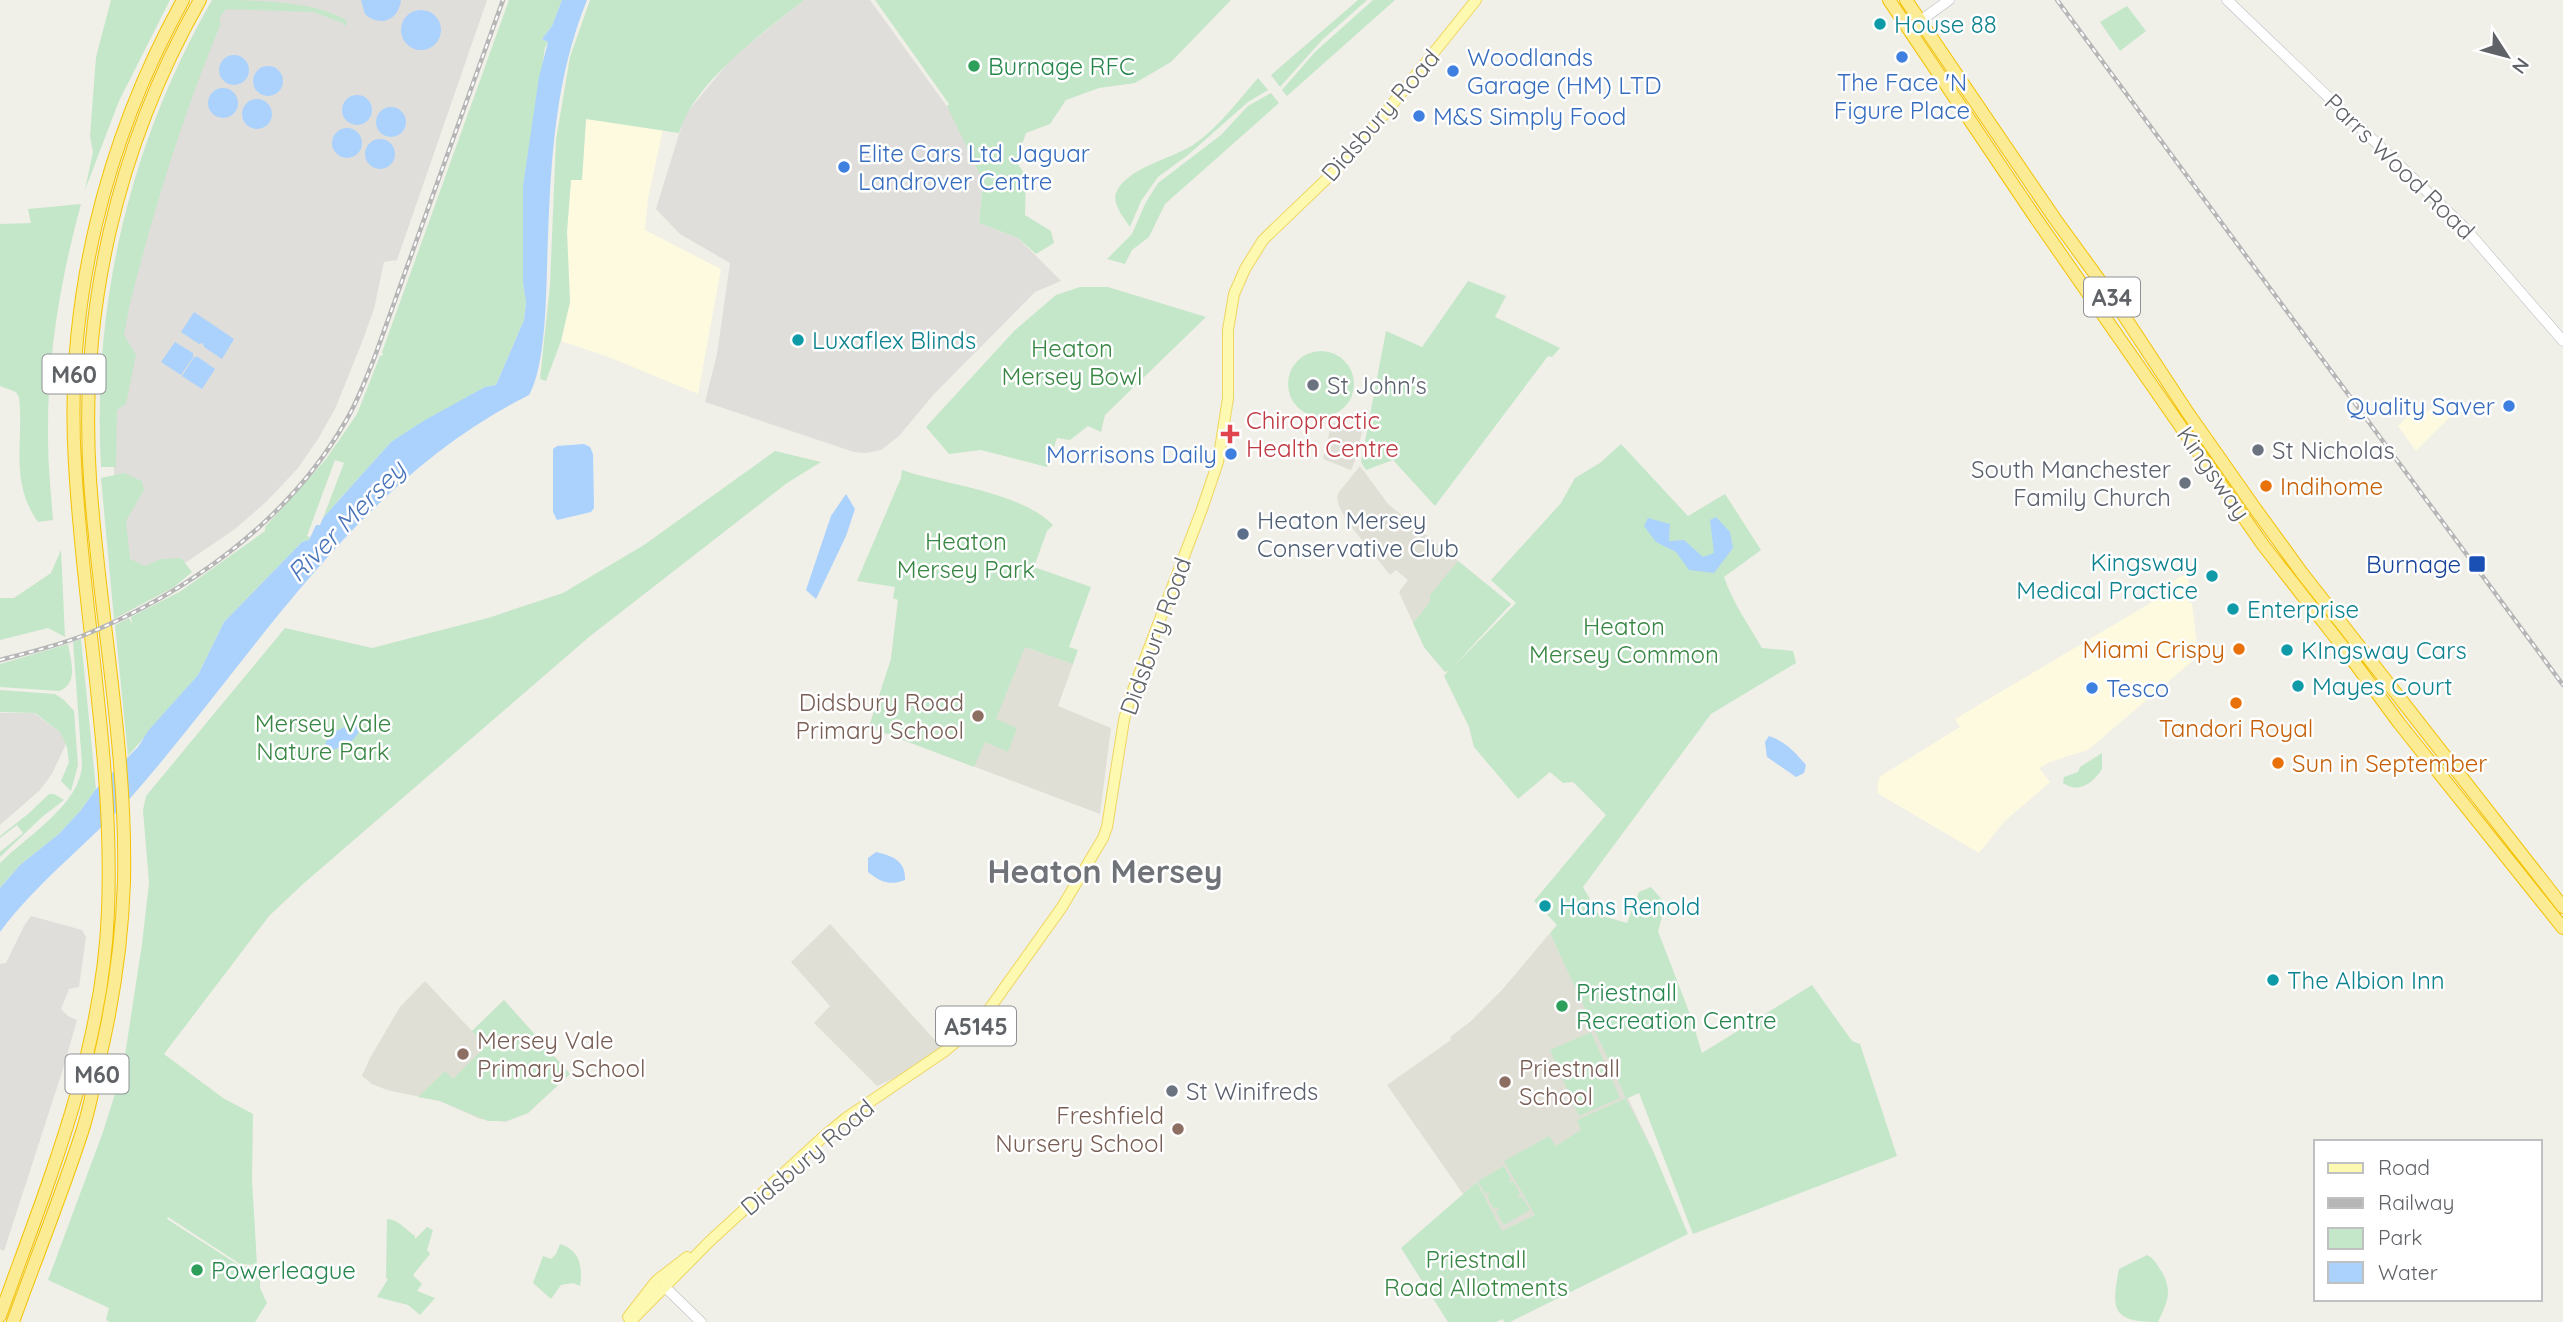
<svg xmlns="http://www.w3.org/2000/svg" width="2563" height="1322" font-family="Quicksand,sans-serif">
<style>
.commercial{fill:#fdfae0}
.industrial{fill:#dfdeda}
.education{fill:#e0dfd6}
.green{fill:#c5e7c9}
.water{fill:#abd1fd}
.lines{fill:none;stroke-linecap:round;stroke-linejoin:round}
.secondary-casing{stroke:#b6b9be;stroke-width:11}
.primary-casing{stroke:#efd662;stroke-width:12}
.highway-casing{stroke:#f3c205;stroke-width:14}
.secondary{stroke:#fff;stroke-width:10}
.primary{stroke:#fdf9b0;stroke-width:10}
.highway{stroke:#fbeb94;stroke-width:12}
.rail-casing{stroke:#b6b6b7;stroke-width:4.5}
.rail{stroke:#fff;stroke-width:2;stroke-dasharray:5;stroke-linecap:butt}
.culture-dot{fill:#0f9aa8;stroke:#fff;stroke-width:2.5}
.shop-dot{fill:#3f7fe0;stroke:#fff;stroke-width:2.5}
.leisure-dot{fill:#2e9e5b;stroke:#fff;stroke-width:2.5}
.worship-dot{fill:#6b7280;stroke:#fff;stroke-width:2.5}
.health-dot{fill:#e0444e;stroke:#fff;stroke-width:2.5}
.food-dot{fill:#e8710a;stroke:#fff;stroke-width:2.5}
.service-dot{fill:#5c6f8a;stroke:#fff;stroke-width:2.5}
.transit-dot{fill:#1a4fb4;stroke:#fff;stroke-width:2.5}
.education-dot{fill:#8d6e63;stroke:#fff;stroke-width:2.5}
.labels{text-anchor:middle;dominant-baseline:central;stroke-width:5;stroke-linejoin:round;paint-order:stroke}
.shield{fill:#fff;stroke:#8f9195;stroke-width:2}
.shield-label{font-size:23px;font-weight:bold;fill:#5f6267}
.culture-label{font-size:24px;fill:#0d838f;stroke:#fff;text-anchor:start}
.shop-label{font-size:24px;fill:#366cbe;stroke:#fff;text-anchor:start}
.leisure-label{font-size:24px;fill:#27864d;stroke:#fff;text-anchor:start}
.street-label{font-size:24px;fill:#5f6267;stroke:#fff}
.park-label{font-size:24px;fill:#388643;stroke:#fff}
.worship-label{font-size:24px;fill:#5b616d;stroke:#fff;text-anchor:start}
.health-label{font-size:24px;fill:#be3a42;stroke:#fff;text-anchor:start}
.food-label{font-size:24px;fill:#c56008;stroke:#fff;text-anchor:start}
.service-label{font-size:24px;fill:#4e5e75;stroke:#fff;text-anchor:start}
.transit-label{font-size:24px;fill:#164399;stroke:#fff;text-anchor:end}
.education-label{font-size:24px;fill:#785e54;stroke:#fff;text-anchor:end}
.water-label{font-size:26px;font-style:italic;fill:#4974b9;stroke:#fff}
.district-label{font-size:32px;font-weight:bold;fill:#707479;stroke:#fff}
</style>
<rect width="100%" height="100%" fill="#f0efe8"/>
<path class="commercial" d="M586,119L663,129L648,199L645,230L721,269L698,394L611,358L561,341L570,302L567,232L571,179H582Z
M2439,402L2451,416L2416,451L2398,426L2419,405L2427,412Z
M2187,573L2191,594L2188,595L2189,603H2192L2198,652L2196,658L2088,750L2050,762L2039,768L2050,782L2004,822L1979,853L1877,793L1879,777L1960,727L1955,719L2169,592L2166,586Z"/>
<path class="industrial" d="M224,0H487L397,260L384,262L374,309L362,342L335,409L318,439L298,468L267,501L235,529L166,576L124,597L109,407L112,318Z
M804,0H870L964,130L983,181L979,223L1018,238L1061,281L1035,292L934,394L899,436L881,450L866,453L854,452L705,402L717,354L730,263L680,234L656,209L685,115L732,58Z
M0,713H34L60,732L66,744L52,774L40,790L0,825Z
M31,916L82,930L86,937L79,987L69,989L61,1009L68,1016L77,1020L63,1069L4,1251L0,1249V964L6,963L24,926Z"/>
<path class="education" d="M1332,422L1363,428L1355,461L1351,470L1323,459Z
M1360,466L1388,504L1511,604L1445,672L1424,647L1399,592L1408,580L1396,570L1390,575L1346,520L1339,506L1337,497L1339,492Z
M898,600L1073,664L1058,706L1111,728L1100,814L869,727L891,659Z
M830,924L941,1047L899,1076L877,1086L814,1023L830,1006L791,962Z
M1550,933L1654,1153L1502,1232L1477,1182L1463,1194L1387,1085L1451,1040L1450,1037L1470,1022L1501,991Z
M425,981L472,1031L504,1000L570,1074L528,1113L505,1122L480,1119L440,1101L387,1090L372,1084L362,1076L370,1058L400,1007Z"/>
<path class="green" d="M111,0H170L119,101L85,190L93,152L90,136L96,57Z
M212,0C250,0 314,0 346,20L347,23L344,27L343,23L313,12L226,9L219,19L221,23C183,115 153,211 129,308L124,335L136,355L126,404L117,410L116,467H101C92,303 130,143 212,0Z
M509,0H562L552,26L542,39L548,42L545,48L523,186V283L526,302L524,320L496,385L485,387L391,442L323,518L344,463L335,460L307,536L310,537L309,540L302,542L224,622L198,675L128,756L115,625L129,618L132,624L131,617L181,591L265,531V527L326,459L357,414L380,356L383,355L382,352Z
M590,0H804C763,33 695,81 679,133L586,119L582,180H571L567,232L570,302L561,341L546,381L540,379L550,285L556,140L570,57Z
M875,0H1231L1171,62L1135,83L1099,88L1066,100L1050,124L1026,133L1016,161L1026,176L1025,215L1051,231L1054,243L1036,254L1018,238L979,223L983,181L947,106L949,104Z
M1358,0H1367L1322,40L1280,87L1271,75Z
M1373,0H1395L1287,96L1282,90L1315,52Z
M2127,6L2146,31L2120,51L2100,22Z
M1258,78L1268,90L1248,102L1188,155L1158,177L1141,201L1130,227C1124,218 1112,204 1116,193C1126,168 1171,159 1193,145C1218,128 1238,101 1258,78Z
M1271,93L1279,103L1165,204L1149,237L1132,250L1125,264L1107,259L1132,234L1146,202L1158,183L1221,135L1248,106Z
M81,204C60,281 47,359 48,439C48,466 51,493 53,520L38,522C9,481 24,443 19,397L16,392L0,386V224L31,223L28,209Z
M1468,281L1506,296L1495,317L1560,348L1552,357L1548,356L1435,506L1393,460L1366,470L1361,462L1386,331L1422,347Z
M1080,287H1108L1206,317L1105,415L1101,432L1088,426L1070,440L1057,438L1047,467L981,450L949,454L926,427L1015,330L1056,295Z
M1288 384a33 33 0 1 1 66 0a33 33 0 1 1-66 0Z
M1621,444L1688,516L1725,494L1761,550L1724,577C1733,603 1748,624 1762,648L1793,651L1796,663L1711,714L1583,887L1599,915L1627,923L1639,892L1651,887L1666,904L1658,931L1691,1017L1702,1053L1812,985L1852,1041L1860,1044L1897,1156L1693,1234L1639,1093L1626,1099L1654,1153L1688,1234L1510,1322H1504L1503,1319L1496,1322H1448L1401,1248L1477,1182L1502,1231L1535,1215L1504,1161L1549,1136L1556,1146L1581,1130L1577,1120L1626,1098L1550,933L1557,925L1534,901L1606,815L1573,782L1563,783L1550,772L1518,799L1474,747L1469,727L1444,676L1448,671L1445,672L1424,647L1413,623L1430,602V595L1458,561L1511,604L1451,669L1516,603L1491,580L1561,503L1575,478L1600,463Z
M775,451L821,462L787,483L589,637L303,884L269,916L164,1054L223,1098L253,1114L252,1180L257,1265L240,1264L168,1217L167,1219L240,1266L260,1267V1288L267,1303L255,1322H110L106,1320L109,1308L48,1280L103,1132L123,1068L142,944L149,883L143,810L146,796L285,628L372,648L488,618L563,593L644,545Z
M902,470C946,485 1021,492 1053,525L1047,531L1034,567L1091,587L1069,647L1078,650L1073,664L1025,647L996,719L1017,728L1008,752L985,742L974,767L869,727L891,659L898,600L893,598L895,587L857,581L901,478Z
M124,473L142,481L144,490L126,521L130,559L145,566L161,559L181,558L192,572L174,587L114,619L101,478Z
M61,550L65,637L48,628L0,640V598H14L51,573Z
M81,639L96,789L81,810L59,834L20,865L0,888V863C28,835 81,804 82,764L73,642Z
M68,644C71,662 79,683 59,691L0,687V664Z
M0,690L55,694L64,700L74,711L78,765L71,791L61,781L69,762L67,747L60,732L35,713L0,712Z
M2102,753V769C2093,783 2079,794 2063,783L2064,777L2078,772L2080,767Z
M49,794H54L64,800L42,817L0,857V852L23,833L17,825L0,838V836L28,814Z
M504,1000L570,1074L528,1113L507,1121H488L440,1101L418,1097L445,1071L453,1079L485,1047L472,1031Z
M1591,1032L1620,1098L1579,1116L1550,1050Z
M1504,1166L1511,1179L1509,1181L1510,1183L1513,1181L1520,1194L1518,1196L1519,1198L1522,1197L1530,1210L1504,1225L1496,1212L1499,1210L1498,1208L1494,1209L1487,1196L1490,1194L1488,1192L1485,1194L1478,1181Z
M387,1219C398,1219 406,1230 415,1236V1239L427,1227L433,1230L427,1250L430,1254L413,1275L422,1284L417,1291L435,1298L420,1315L408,1305L377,1297L388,1279L386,1278Z
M560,1244C580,1250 583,1267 580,1286L573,1283L561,1285L551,1299L533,1283L543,1256L551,1259L556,1254Z
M2147,1255C2155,1259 2157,1265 2162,1272C2173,1292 2167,1303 2158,1322C2112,1322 2111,1310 2119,1269Z"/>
<path class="water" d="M361,0H401C399,20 380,28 365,14Z
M562,0H587C556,76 551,156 548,237C546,277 548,362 529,395C359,479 260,648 140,787C96,838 40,878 0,932V888L20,865L59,834L81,810L96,789L138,747L148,731L198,675L224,622L302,542L309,540L316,525H320L323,518L391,442L425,420L485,387L496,385L524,320L526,302L523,283V186L539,77L548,42L542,39L552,26Z
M401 30a20 20 0 1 1 40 0a20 20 0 1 1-40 0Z
M219 70a15 15 0 1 1 30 0a15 15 0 1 1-30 0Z
M253 81a15 15 0 1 1 30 0a15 15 0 1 1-30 0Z
M208 103a15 15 0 1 1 30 0a15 15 0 1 1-30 0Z
M342 110a15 15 0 1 1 30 0a15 15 0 1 1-30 0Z
M242 114a15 15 0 1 1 30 0a15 15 0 1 1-30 0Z
M376 122a15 15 0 1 1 30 0a15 15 0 1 1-30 0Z
M332 143a15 15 0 1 1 30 0a15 15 0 1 1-30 0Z
M365 154a15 15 0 1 1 30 0a15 15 0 1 1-30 0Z
M194,312L234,339L222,359L204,347L203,343L199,344L181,332Z
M175,342L193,353V357L181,375L161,362Z
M194,357H198L215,369L202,389L182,376Z
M584,444L590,447L593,454L594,508L591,512L557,520L553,512V449L557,446Z
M846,494L855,509L846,536L816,599L806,590L831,516Z
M1716,517L1730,532L1733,548L1714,573L1689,570L1676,552L1656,542L1644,526L1648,518L1670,524L1669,541L1684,540L1703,557L1714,553L1710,520Z
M351,724H361C358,743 339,751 322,750L330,734Z
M1769,736C1786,742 1795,752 1806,765L1804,773L1796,777L1767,757L1765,742Z
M876,852C893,856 906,861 905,880C889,886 881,882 868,872V858Z"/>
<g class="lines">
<defs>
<path id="secondary" d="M2227,0L2465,228L2563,341
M1909,29L1949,0
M665,1287L701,1322"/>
<path id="primary" d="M628,1317L656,1281L687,1257
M630,1322L710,1241L823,1137L846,1118L945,1051L980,1022L1062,907L1103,838L1107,827L1124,720L1130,698L1202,509L1218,462L1228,398V330L1234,294L1245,269L1263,240L1338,168L1378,122L1476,0"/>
<path id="highway" d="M1889,0L2035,217L2263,545L2343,647L2399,723L2563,928
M1906,0L2055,219L2111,296L2188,413L2254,507L2302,573L2563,907
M0,1316C47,1185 103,1052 108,911C114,761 83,613 75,464C65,302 105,141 183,0
M13,1322C36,1258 62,1194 83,1129C89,1110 93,1089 97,1070C113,1005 122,947 124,881C127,746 99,613 90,479C79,311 117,146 200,0"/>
</defs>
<use href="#secondary" class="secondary-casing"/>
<use href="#primary" class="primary-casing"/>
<use href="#highway" class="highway-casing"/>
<use href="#secondary" class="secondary"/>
<use href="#primary" class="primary"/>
<use href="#highway" class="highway"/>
<defs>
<path id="rail" d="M2057,0L2563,685
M0,660C27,653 56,646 82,636C186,594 287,522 344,424C357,403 366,379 375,356L503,0"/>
</defs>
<use href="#rail" class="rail-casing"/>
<use href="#rail" class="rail"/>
</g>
<g class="culture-dot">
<circle cx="1880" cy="24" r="7"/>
<circle cx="798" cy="340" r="7"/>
<circle cx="2212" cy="576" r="7"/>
<circle cx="2233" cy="609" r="7"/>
<circle cx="2287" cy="650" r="7"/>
<circle cx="2298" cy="686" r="7"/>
<circle cx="1545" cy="906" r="7"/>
<circle cx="2273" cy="980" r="7"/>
</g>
<g class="shop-dot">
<circle cx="1902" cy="57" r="7"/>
<circle cx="1453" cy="71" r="7"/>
<circle cx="1419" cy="116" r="7"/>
<circle cx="844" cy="167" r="7"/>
<circle cx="2509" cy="406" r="7"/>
<circle cx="1231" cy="454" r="7"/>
<circle cx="2092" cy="688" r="7"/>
</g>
<g class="leisure-dot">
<circle cx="974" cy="66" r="7"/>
<circle cx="1562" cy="1006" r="7"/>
<circle cx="197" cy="1270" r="7"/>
</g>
<g class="worship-dot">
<circle cx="1313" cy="385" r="7"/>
<circle cx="2258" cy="450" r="7"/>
<circle cx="2185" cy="483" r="7"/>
<circle cx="1172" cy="1091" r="7"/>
</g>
<path class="health-dot" d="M1226.5 423.5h7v7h7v7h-7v7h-7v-7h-7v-7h7z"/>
<g class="food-dot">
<circle cx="2266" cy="486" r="7"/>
<circle cx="2239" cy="649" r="7"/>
<circle cx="2236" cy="703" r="7"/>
<circle cx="2278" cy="763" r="7"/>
</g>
<circle class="service-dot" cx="1243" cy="534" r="7"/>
<rect class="transit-dot" x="2468" y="555" width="18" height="18" rx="3.5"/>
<g class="education-dot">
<circle cx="978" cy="716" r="7"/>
<circle cx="463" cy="1054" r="7"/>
<circle cx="1505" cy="1082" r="7"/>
<circle cx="1178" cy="1129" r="7"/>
</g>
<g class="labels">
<g class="shield">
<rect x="2084" y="277.5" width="56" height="39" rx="5"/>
<rect x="42.5" y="354.5" width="63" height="39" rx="5"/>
<rect x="936" y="1006.5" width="80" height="39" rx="5"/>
<rect x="65.5" y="1054.5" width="63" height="39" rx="5"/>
</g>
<g class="shield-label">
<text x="2112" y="297">A34</text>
<text x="74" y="374">M60</text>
<text x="976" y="1026">A5145</text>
<text x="97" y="1074">M60</text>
</g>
<g class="culture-label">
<text x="1894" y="24">House 88</text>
<text x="812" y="340">Luxaflex Blinds</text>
<text x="2198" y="562" text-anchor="end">Kingsway<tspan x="2198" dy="28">Medical Practice</tspan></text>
<text x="2247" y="609">Enterprise</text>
<text x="2301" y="650">KIngsway Cars</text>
<text x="2312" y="686">Mayes Court</text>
<text x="1559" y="906">Hans Renold</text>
<text x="2287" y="980">The Albion Inn</text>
</g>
<g class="shop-label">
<text x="1467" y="57">Woodlands<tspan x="1467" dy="28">Garage (HM) LTD</tspan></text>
<text x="1902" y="82" text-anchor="middle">The Face 'N<tspan x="1902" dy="28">Figure Place</tspan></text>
<text x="1433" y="116">M&amp;S Simply Food</text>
<text x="858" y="153">Elite Cars Ltd Jaguar<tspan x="858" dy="28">Landrover Centre</tspan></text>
<text x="2495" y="406" text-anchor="end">Quality Saver</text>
<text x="1217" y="454" text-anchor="end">Morrisons Daily</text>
<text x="2106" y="688">Tesco</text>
</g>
<g class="leisure-label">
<text x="988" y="66">Burnage RFC</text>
<text x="1576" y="992">Priestnall<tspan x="1576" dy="28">Recreation Centre</tspan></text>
<text x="211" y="1270">Powerleague</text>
</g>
<g class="street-label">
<text transform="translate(1380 115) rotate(-49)">Didsbury Road</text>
<text transform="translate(2400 166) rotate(44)">Parrs Wood Road</text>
<text transform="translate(2214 473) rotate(55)">Kingsway</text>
<text transform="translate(1155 636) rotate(-70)">Didsbury Road</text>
<text transform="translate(807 1157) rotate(-40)">Didsbury Road</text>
</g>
<g class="park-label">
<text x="1072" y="348">Heaton<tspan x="1072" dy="28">Mersey Bowl</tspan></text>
<text x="966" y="541">Heaton<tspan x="966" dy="28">Mersey Park</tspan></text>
<text x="1624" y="626">Heaton<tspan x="1624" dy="28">Mersey Common</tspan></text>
<text x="323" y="723">Mersey Vale<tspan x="323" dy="28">Nature Park</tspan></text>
<text x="1476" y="1259">Priestnall<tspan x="1476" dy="28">Road Allotments</tspan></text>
</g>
<g class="worship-label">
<text x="1327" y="385">St John's</text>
<text x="2272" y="450">St Nicholas</text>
<text x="2171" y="469" text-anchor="end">South Manchester<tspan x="2171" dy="28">Family Church</tspan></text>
<text x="1186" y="1091">St Winifreds</text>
</g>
<g class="health-label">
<text x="1246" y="420">Chiropractic<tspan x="1246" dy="28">Health Centre</tspan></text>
</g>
<g class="food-label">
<text x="2280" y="486">Indihome</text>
<text x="2225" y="649" text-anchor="end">Miami Crispy</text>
<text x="2236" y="728" text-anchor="middle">Tandori Royal</text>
<text x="2292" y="763">Sun in September</text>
</g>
<g class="service-label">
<text x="1257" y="520">Heaton Mersey<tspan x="1257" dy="28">Conservative Club</tspan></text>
</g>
<g class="transit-label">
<text x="2461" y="564">Burnage</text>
</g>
<g class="education-label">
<text x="964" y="702">Didsbury Road<tspan x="964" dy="28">Primary School</tspan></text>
<text x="477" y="1040" text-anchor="start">Mersey Vale<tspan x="477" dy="28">Primary School</tspan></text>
<text x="1519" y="1068" text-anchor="start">Priestnall<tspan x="1519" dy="28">School</tspan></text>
<text x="1164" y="1115">Freshfield<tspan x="1164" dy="28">Nursery School</tspan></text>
</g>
<g class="water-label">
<text transform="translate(346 521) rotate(-46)">River Mersey</text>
</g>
<g class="district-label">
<text x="1105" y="871">Heaton Mersey</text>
</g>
</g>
<rect x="2314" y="1140" width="228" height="161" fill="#ffffff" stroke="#bfc0c2" stroke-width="2"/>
<rect x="2328" y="1163" width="35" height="10" fill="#fdf9b0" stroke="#bfc0c2" stroke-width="2"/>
<text x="2378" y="1175" font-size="21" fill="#5f6267">Road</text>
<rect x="2328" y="1198" width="35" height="10" fill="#b6b6b7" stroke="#bfc0c2" stroke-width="2"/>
<text x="2378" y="1210" font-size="21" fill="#5f6267">Railway</text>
<rect x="2328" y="1228" width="35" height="21" fill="#c5e7c9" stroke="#bfc0c2" stroke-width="2"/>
<text x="2378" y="1245" font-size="21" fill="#5f6267">Park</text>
<rect x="2328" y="1262" width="35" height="21" fill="#abd1fd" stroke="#bfc0c2" stroke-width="2"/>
<text x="2378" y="1280" font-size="21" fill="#5f6267">Water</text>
<g transform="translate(2507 56) rotate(126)" stroke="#ffffff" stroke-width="5" paint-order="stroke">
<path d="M0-5L12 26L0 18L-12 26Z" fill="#5f6267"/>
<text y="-10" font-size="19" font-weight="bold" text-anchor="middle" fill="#5f6267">N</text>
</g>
</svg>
